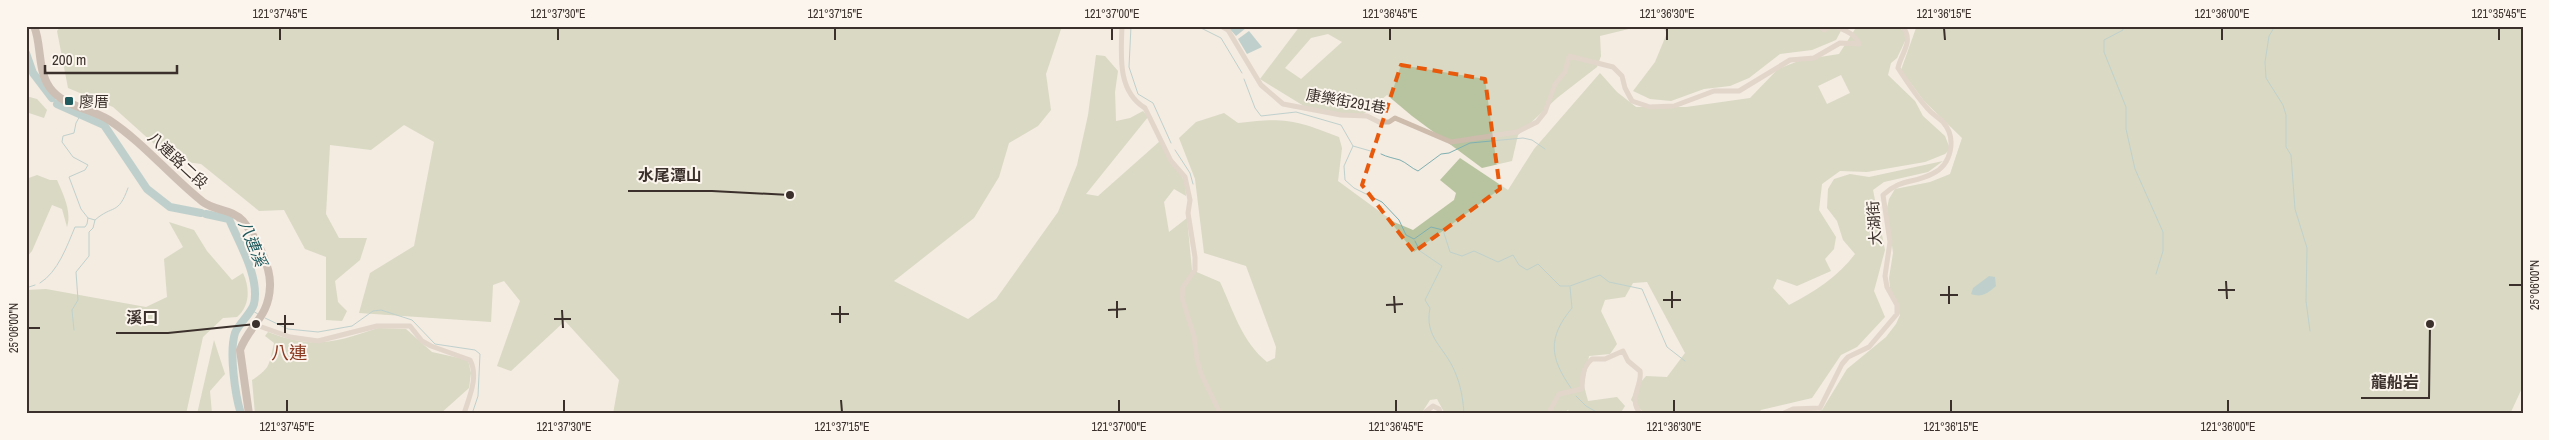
<svg xmlns="http://www.w3.org/2000/svg" width="2549" height="440" font-family="'Archivo Narrow','Noto Sans TC',sans-serif">
<style>
.green{fill:#b8c4a0;fill-rule:evenodd}
.water{fill:#7fb0b2}
.lines{fill:none;stroke-linecap:round;stroke-linejoin:round}
.stream{stroke:#7fb0b2;stroke-width:1}
.river{stroke:#7fb0b2;stroke-width:8}
.street{stroke:#cdbbac;stroke-width:5}
.secondary{stroke:#a18a7d;stroke-width:8}
.marked{fill:none;stroke:#e8590c;stroke-width:4;stroke-dasharray:10 6;stroke-linejoin:round}
.ticks{fill:none;stroke:#3b302b;stroke-width:2}
.poi-dot{fill:#1f5a5e;stroke:#fbf5ee;stroke-width:2}
.labels{text-anchor:middle;dominant-baseline:central;stroke-width:4;stroke-linejoin:round;paint-order:stroke}
.poi-label{font-size:15px;fill:#3b302b;stroke:#fbf5ee;text-anchor:start}
.street-label{font-size:15px;fill:#3b302b;stroke:#fbf5ee}
.water-label{font-size:16px;font-style:italic;fill:#1f5a5e;stroke:#fbf5ee}
.quarter-label{font-size:18px;fill:#8c3b22;stroke:#fbf5ee}
.leader{fill:none;stroke:#3b302b;stroke-width:2}
.callout-dot{fill:#3b302b;stroke:#fbf5ee;stroke-width:2}
.callout-label{font-size:16px;text-anchor:middle;font-weight:bold;fill:#3b302b;stroke:#fbf5ee;stroke-width:4;stroke-linejoin:round;paint-order:stroke}
.neatline{fill:none;stroke:#3b302b;stroke-width:2}
.ticks-label{font-size:12px;text-anchor:middle;fill:#3b302b}
</style>
<rect width="100%" height="100%" fill="#f4ebe1"/>
<path class="green" d="M61,26H1062L1046,74L1051,110L1038,126L1009,143L999,177L974,218L894,281L968,319L996,299L1058,212L1077,165L1088,115L1096,55L1105,56L1118,71L1115,92L1116,121L1130,118L1143,111L1148,117L1086,194L1098,196L1160,141L1185,182L1186,196L1174,189L1164,202L1169,232L1187,218L1192,270L1220,282C1233,310 1242,342 1267,362L1275,358L1276,347L1246,266L1204,253L1195,179L1179,138L1196,122L1224,113L1238,123C1284,117 1296,120 1339,137L1342,148L1338,181L1394,222L1413,230L1454,200L1456,193L1440,180L1460,158L1508,190L1534,149L1600,73L1617,92L1636,107H1686L1750,98L1778,69L1801,60L1839,54L1857,26H1896L1904,31L1906,39L1897,58L1891,63L1888,75L1915,101L1923,116L1945,136L1950,149L1945,154L1925,162L1867,172L1840,171L1822,184L1819,210L1836,237L1834,249L1825,259L1831,271L1797,286L1777,279L1773,288L1789,305C1814,292 1838,277 1855,254L1843,240L1837,221L1827,208L1828,189L1834,179L1850,174L1869,177L1943,161L1928,172L1884,182L1873,190L1885,250L1874,291L1885,317L1857,347L1841,355L1812,398L1761,410L1757,414H1645L1631,400L1636,388L1646,376L1667,377L1685,353L1647,282L1633,283L1625,297L1605,300L1601,311L1617,344L1610,354L1589,356L1584,386L1588,401L1617,397L1625,406L1620,414H1570L1568,410L1562,414H1445L1437,399L1430,400L1421,414H613L619,380L565,321L511,371L497,366L520,301L504,281L493,285L491,322L359,313L370,273L414,246L434,142L404,125L371,150L330,145L326,214L339,238H367L360,260L335,281L338,302L347,311L342,321L326,320V257L305,249L284,210L259,211L201,164L172,160L113,107L68,88L57,31ZM1841,75L1850,93L1827,104L1818,86Z
M1300,26H1641L1600,36L1601,56L1597,67L1557,98L1518,135L1512,161L1482,168L1412,116L1387,95L1360,117L1312,111L1260,79ZM1328,34L1342,42L1301,79L1285,68L1311,38Z
M1662,26H1843V27L1836,40L1812,50L1780,54L1749,78L1730,86L1704,89L1671,101L1650,99L1633,91L1655,62L1667,33Z
M1914,26H2523V386L2510,414H1809L1822,410L1847,369L1886,337L1896,324L1900,315L1891,297L1889,278L1893,253L1887,208L1889,199L1895,189L1930,182L1950,174L1962,138L1924,101L1901,70L1916,28Z
M26,96L37,99L47,110L44,118L26,112Z
M37,175L50,180H57C63,194 72,211 67,227L62,209L52,205L32,251L26,258V179Z
M169,222L194,230L207,251L232,280L243,273C250,288 250,306 237,317L223,318L203,337L186,414H26V290L46,289L146,307L167,297L164,259L183,247Z
M378,328L406,329L432,352L468,360L471,373L469,388L440,414H255L252,380C271,368 269,364 274,343L265,336L268,332C313,349 334,343 378,328Z
M214,340L225,374L210,391L212,414H197Z"/>
<path class="water" d="M1227,26H1245L1246,28L1236,36Z
M1249,31L1262,47L1247,54L1238,39Z
M1989,276L1995,277L1996,286C1988,293 1982,298 1971,294L1973,288Z"/>
<g class="lines">
<path class="stream" d="M1131,26L1129,67L1138,94L1153,103L1171,143
M1197,26L1221,38L1242,73
M2123,26V30L2104,40V52L2126,107V129L2135,169L2163,232V251L2156,274
M2275,26L2269,36L2265,62L2266,78L2283,105L2286,115V147L2291,155L2295,209L2307,248L2306,301L2310,331
M1244,79L1255,108L1261,116L1296,112L1341,125L1353,146L1344,166L1345,180L1354,188L1382,202L1399,220L1406,235L1414,239L1431,227L1443,230L1450,252L1462,256L1474,251L1498,262L1513,255L1519,265L1527,270L1538,264L1560,286H1570L1600,275L1609,282L1642,289L1667,347L1685,361
M1353,146L1374,152
M1175,150L1190,173L1193,184
M1381,154C1387,157 1393,158 1400,160C1407,163 1411,168 1418,171L1441,154L1449,153L1470,143L1523,138L1532,140L1545,149
M95,220C113,204 118,216 128,188
M1415,241L1420,251L1442,266L1425,300L1430,308C1424,338 1445,347 1455,372C1461,386 1463,399 1464,414
M40,283C58,272 67,246 75,227H85L87,224L88,218L81,209L69,177L85,170L88,165L73,157L62,142L63,136L74,133L76,123L81,114
M1570,287L1572,308C1547,338 1550,358 1571,388
M26,288L35,285
M251,310L258,314
M265,318L288,329L318,332L352,326L373,311L381,310L412,320L435,344L475,350L480,354L478,396L472,414
M74,330L72,310L78,300L76,272L89,256V232L93,228L95,220L88,218
M1576,396L1586,406L1600,414"/>
<path class="river" d="M26,53L33,73L52,98
M57,104L104,125L147,189L170,207L201,213
M206,214L229,219C239,243 260,277 254,304C251,314 239,323 235,333C229,352 235,395 241,414"/>
<path class="street" d="M1122,26C1121,55 1117,91 1145,108L1171,161L1185,177L1190,200L1188,213L1195,257V270L1183,287L1182,298L1194,336L1197,359L1201,374L1220,413
M1221,26L1228,30L1261,85L1283,104L1341,115L1367,116L1379,122H1389L1395,118L1451,142L1517,132L1537,122L1545,112L1555,84L1565,72L1569,56L1613,67L1622,76L1625,88L1632,101L1650,107L1674,106L1714,91H1739L1790,60L1814,58L1840,43L1859,44C1856,34 1844,30 1835,26
M1820,26L1824,30L1831,26
M256,325L290,337L318,341L377,326H410L422,341L431,346L470,360C479,377 469,397 464,414
M1423,414L1433,406L1439,409L1441,414
M1548,414L1559,394L1582,389C1582,377 1582,368 1592,359H1605L1623,351L1628,361L1640,371C1643,385 1627,399 1641,414
M1782,414L1793,409L1820,408L1842,364L1848,357L1869,347L1897,314V305L1887,287L1885,276L1890,242L1883,195C1902,178 1912,184 1932,174C1952,165 1957,138 1943,122C1938,117 1932,114 1928,109C1917,97 1907,82 1898,68C1901,53 1915,41 1902,26"/>
<path class="secondary" d="M34,26C42,45 37,70 50,88C64,107 90,108 109,120C144,143 170,176 203,202C215,211 232,209 243,221C256,237 271,266 270,286C269,318 249,325 240,350L249,414"/>
</g>
<path d="M0 0H2549V440H0ZM1401,65L1485,79L1500,189L1414,252L1362,185Z" fill="#f4ebe1" fill-opacity=".55" fill-rule="evenodd"/>
<path class="marked" d="M1401,65L1485,79L1500,189L1414,252L1362,185Z"/>
<path class="ticks" d="M280,28V40M558,28V40M835,28V40M1112,28V40M1390,28V40M1667,28V40M1944,28L1945,40M2222,28V40M2499,28V40M2226,281L2227,299M2509,285H2522M1949,286V304M2218,290H2235M1672,291V308M1940,295H1958M1394,296L1395,313M1663,300H1681M1117,301V318M1386,305L1403,304M840,306V323M562,310L563,328M1108,310L1126,309M831,314H849M285,315V333M554,319H571M277,324H294M28,328H40M287,400V412M564,400V412M841,400L842,412M1119,400V412M1396,400V412M1674,400V412M1951,400V412M2228,400V412"/>
<rect class="poi-dot" x="64" y="96" width="10" height="10" rx="2.5"/>
<g class="labels">
<g class="poi-label">
<text x="79" y="101">廖厝</text>
</g>
<g class="street-label">
<text transform="translate(1346 101) rotate(10)">康樂街291巷</text>
<text transform="translate(178 160) rotate(43)">八連路二段</text>
<text transform="translate(1874 223) rotate(-94)">大湖街</text>
</g>
<g class="water-label">
<text transform="translate(253 243) rotate(68)">八連溪</text>
</g>
<g class="quarter-label">
<text x="289" y="352">八連</text>
</g>
</g>
<path class="leader" d="M790 195L712 191H628M256 324L168 333H116M2430 324L2429 398H2361"/>
<g class="callout-dot">
<circle cx="790" cy="195" r="5"/>
<circle cx="256" cy="324" r="5"/>
<circle cx="2430" cy="324" r="5"/>
</g>
<g class="callout-label">
<text x="670" y="181">水尾潭山</text>
<text x="142" y="323">溪口</text>
<text x="2395" y="388">龍船岩</text>
</g>
<rect width="2549" height="440" fill="none" stroke="#fbf5ee" stroke-width="55"/>
<path d="M45 65v8h132v-8" fill="none" stroke="#3b302b" stroke-width="2.5"/>
<text x="52" y="65" font-size="15" fill="#3b302b" stroke="#fbf5ee" stroke-width="4" paint-order="stroke">200 m</text>
<rect x="28" y="28" width="2494" height="384" class="neatline"/>
<g class="ticks-label">
<text x="280" y="18">121°37'45"E</text>
<text x="558" y="18">121°37'30"E</text>
<text x="835" y="18">121°37'15"E</text>
<text x="1112" y="18">121°37'00"E</text>
<text x="1390" y="18">121°36'45"E</text>
<text x="1667" y="18">121°36'30"E</text>
<text x="1944" y="18">121°36'15"E</text>
<text x="2222" y="18">121°36'00"E</text>
<text x="2499" y="18">121°35'45"E</text>
<text transform="translate(2535 285) rotate(-90)" y="4">25°06'00"N</text>
<text transform="translate(14 328) rotate(-90)" y="4">25°06'00"N</text>
<text x="287" y="431">121°37'45"E</text>
<text x="564" y="431">121°37'30"E</text>
<text x="842" y="431">121°37'15"E</text>
<text x="1119" y="431">121°37'00"E</text>
<text x="1396" y="431">121°36'45"E</text>
<text x="1674" y="431">121°36'30"E</text>
<text x="1951" y="431">121°36'15"E</text>
<text x="2228" y="431">121°36'00"E</text>
</g>
</svg>
